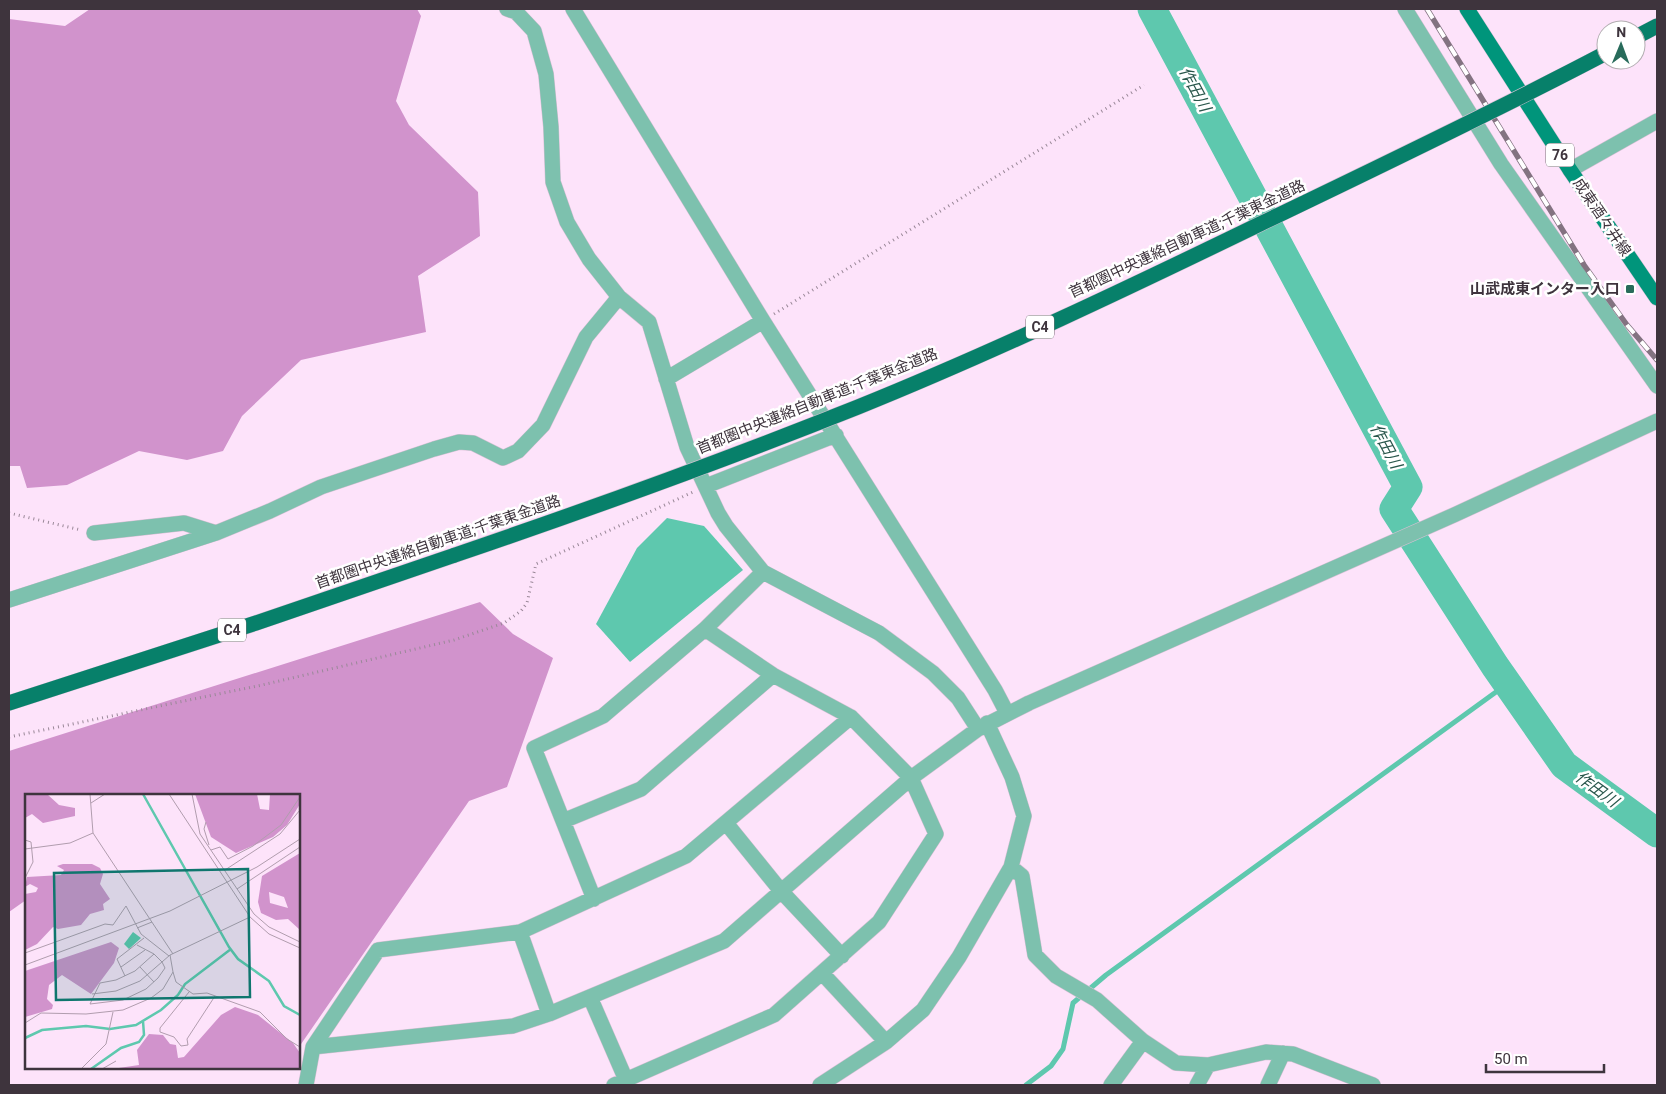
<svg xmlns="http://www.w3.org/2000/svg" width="1666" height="1094" font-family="Roboto,'Noto Sans JP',sans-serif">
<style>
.forest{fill:#d193cc}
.water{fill:#5ec8ae}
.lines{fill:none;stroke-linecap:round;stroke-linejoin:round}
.stream{stroke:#5ec8ae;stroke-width:5}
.river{stroke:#5ec8ae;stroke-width:29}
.minor-casing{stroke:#d7c0d4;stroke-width:16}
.major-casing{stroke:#d7c0d4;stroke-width:16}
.highway-casing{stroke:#d7c0d4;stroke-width:16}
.path{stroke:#9a8898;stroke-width:3;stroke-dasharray:1 4;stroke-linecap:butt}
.minor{stroke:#7dc1ae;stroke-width:15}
.major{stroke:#00957b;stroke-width:15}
.highway{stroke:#07806a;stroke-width:15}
.rail-casing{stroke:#837381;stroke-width:5.5}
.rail{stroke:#fff;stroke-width:4;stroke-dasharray:11;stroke-linecap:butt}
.highway-bridge-casing{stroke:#d7c0d4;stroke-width:16;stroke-linecap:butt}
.highway-bridge{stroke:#07806a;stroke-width:15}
.poi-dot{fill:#286b5b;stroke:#fff;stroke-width:2}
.labels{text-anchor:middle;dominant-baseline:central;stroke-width:5;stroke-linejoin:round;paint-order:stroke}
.shield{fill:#fff;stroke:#787177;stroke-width:1}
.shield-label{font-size:14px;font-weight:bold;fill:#3e343d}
.street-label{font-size:15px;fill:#3e343d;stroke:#fff}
.poi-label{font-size:15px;font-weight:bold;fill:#3e343d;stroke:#fff;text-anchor:end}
.water-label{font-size:16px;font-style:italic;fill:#2a574c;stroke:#fff}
.inset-river{fill:none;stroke:#5ec8ae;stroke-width:2.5}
.inset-road{fill:none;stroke:#b19dae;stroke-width:1}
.view{fill:#0f766e;fill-opacity:0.15;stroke:#0f766e;stroke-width:2.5}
.inset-edge{fill:none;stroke:#3e343d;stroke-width:2.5}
</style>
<rect width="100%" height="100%" fill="#fde3fa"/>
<path class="forest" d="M90,9H417L421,16L396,101L409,125L478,192L480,236L418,276L426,332L301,360L242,416L223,451L187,460L139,451L67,485L27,488L20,466H9V19L65,26Z
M480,602L513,634L553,658L507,787L469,801L299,1047V795H26V900L9,912V751Z"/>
<path class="water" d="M667,518L704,526L743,570L630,662L596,624L637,548Z"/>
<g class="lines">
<path class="stream" d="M1026,1085L1051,1066L1063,1049L1073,1003L1106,975L1507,684"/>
<path class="river" d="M1152,9L1408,487L1394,509L1495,666L1564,765L1657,833"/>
<defs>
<path id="minor" d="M507,9L516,12L534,31L546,74L551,127L553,182L567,222L589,259L619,297L649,322L687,447L718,513L726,526L763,572L879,633L933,673L958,698L978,729
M573,9L763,321L995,690L1007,713
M1405,9L1501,164L1657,386
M1570,170L1657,121
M666,379L763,321
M706,486L836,435
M94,533L184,523L216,533
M9,600L216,533L270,511L321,487L434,449L459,442L473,443L503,458L518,451L543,425L586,337L619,297
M563,821L641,789L773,675
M726,823L781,891L842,956
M1011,867L1022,876L1035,955L1056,976L1097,1000L1143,1041L1176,1063L1208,1065L1266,1052L1293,1054L1373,1085
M594,899L534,748L603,716L705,629L763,572
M520,932L549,1014
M822,973L886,1042
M590,997L626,1080
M313,1047L513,1026L549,1014L724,941L911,778L978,729L1029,703L1454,515L1657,421
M306,1085L313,1047L378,950L520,932L686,856L851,717
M614,1085L774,1015L879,922L936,834L911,778L851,717L773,675L705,629
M820,1085L886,1042L923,1010L959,957L1011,867L1024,816L1012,777L987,723
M1111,1085L1143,1041
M1197,1085L1208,1065
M1268,1085L1283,1053"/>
<path id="major" d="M1467,9L1570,170L1657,298"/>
<path id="highway" d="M1636,37L1657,26
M9,703L256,623L455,555"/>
</defs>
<use href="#minor" class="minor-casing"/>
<use href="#major" class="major-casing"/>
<use href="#highway" class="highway-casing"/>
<path class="path" d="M774,314L1144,85
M9,513L81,530
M9,737L262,685L454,640L504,623L521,611L527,603L536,564L693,492"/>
<use href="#minor" class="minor"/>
<use href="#major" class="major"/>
<use href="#highway" class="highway"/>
<defs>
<path id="rail" d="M1427,9L1584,265L1627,325L1657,360"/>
</defs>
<use href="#rail" class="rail-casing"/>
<use href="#rail" class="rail"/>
<defs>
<path id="highway-bridge" d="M455,555C590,509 725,460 858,407C994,352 1128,288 1260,224C1376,168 1492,113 1606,53"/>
</defs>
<use href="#highway-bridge" class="highway-bridge-casing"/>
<use href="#highway-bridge" class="highway-bridge"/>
</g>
<rect class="poi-dot" x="1625" y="284" width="10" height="10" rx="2.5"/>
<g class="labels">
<g class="shield">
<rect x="1546" y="143.5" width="28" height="23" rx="4"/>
<rect x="1026" y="315.5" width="28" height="23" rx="4"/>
<rect x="218" y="618.5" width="28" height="23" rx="4"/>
</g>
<g class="shield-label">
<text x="1560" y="155">76</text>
<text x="1040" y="327">C4</text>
<text x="232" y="630">C4</text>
</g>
<g class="street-label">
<text transform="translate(1602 217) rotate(56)">成東酒々井線</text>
<text transform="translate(1187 239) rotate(-25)">首都圏中央連絡自動車道;千葉東金道路</text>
<text transform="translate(817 401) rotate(-22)">首都圏中央連絡自動車道;千葉東金道路</text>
<text transform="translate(438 542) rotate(-19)">首都圏中央連絡自動車道;千葉東金道路</text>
</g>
<g class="poi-label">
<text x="1620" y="289">山武成東インター入口</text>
</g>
<g class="water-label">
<text transform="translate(1195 89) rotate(62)">作田川</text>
<text transform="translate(1386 446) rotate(62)">作田川</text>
<text transform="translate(1597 789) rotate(36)">作田川</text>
</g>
</g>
<g transform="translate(25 794)">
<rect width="275" height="275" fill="#fde3fa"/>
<path d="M0,0H22L34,11L50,14V22L18,29L7,20L0,24ZM170,0H232L235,15L244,16L245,0H275V10L262,31L248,43L211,59L186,43ZM275,59V136L263,125L251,126L236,119L233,108L237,82ZM244,98L259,103L263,114L245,109ZM38,70H67L75,74L78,80L75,90L85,105L78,110L79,116L65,120L56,131L33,135L28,133L12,150L0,156V100L11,98L13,94L5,90L0,93L2,83L36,81L39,76L32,72ZM86,148L94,154L89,169L66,200L37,181L24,191L22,205L28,211L27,215L0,223V177ZM210,213L233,221L268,249L275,259V275H87L114,271L112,256L124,240L138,241L145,250L151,251L153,264L159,263L196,221Z" fill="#d193cc" fill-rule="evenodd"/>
<path d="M108,138L116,144L104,155L99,150Z" fill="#5ec8ae"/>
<path class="inset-river" d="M118,0L204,153L213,165L244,187L259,212L275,221M0,244L17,236L61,232L85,235L111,231L136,216L153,201L160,190L206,155M66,275L96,254L114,248L119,241L118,227"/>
<path class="inset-road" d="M65,0L68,39L148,160M144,0L225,123L244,140L275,154M167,0L175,40L229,120L244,133L275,148M66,9L80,0M181,28L179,35L184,51M0,46L6,48L8,68L0,84M0,55L45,49L68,39M186,56L195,53L203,65L228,52L256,31L275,3M200,76L255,40L275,16M212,95L275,53M112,134L127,128M112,151L129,160L137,168L140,174L133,184L121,195L98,206L65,210L75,189L91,186L110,177L129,160M0,159L80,130L88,131L101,112L116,140L144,162M0,171L145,117L232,73L275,45M96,173L120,156M115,173L129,188M148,178L151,188L168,200L182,199L235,218L262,245L275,253M100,182L92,165L119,144M164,198L135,234V238L149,243L156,252L163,251L162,245L190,202M67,200L91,197L115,187L145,161L225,123M0,229L16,219L61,220L98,216L126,204L138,195L148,178L145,161M56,275L81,250L88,218M77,275L91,267"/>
<path class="view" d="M223,75L225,203L31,206L29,79Z"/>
<rect width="275" height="275" class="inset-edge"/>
</g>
<rect width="1666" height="1094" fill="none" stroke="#3e343d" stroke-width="20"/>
<g transform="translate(1621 45) rotate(1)"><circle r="24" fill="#ffffff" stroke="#b2aeb1"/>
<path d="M0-4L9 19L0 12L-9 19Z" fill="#286b5b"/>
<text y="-8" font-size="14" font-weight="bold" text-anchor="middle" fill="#3e343d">N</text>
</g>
<path d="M1486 1064v8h118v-8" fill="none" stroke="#3e343d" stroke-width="2.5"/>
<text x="1494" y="1064" font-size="15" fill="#3e343d" stroke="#ffffff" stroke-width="4" paint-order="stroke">50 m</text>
</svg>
